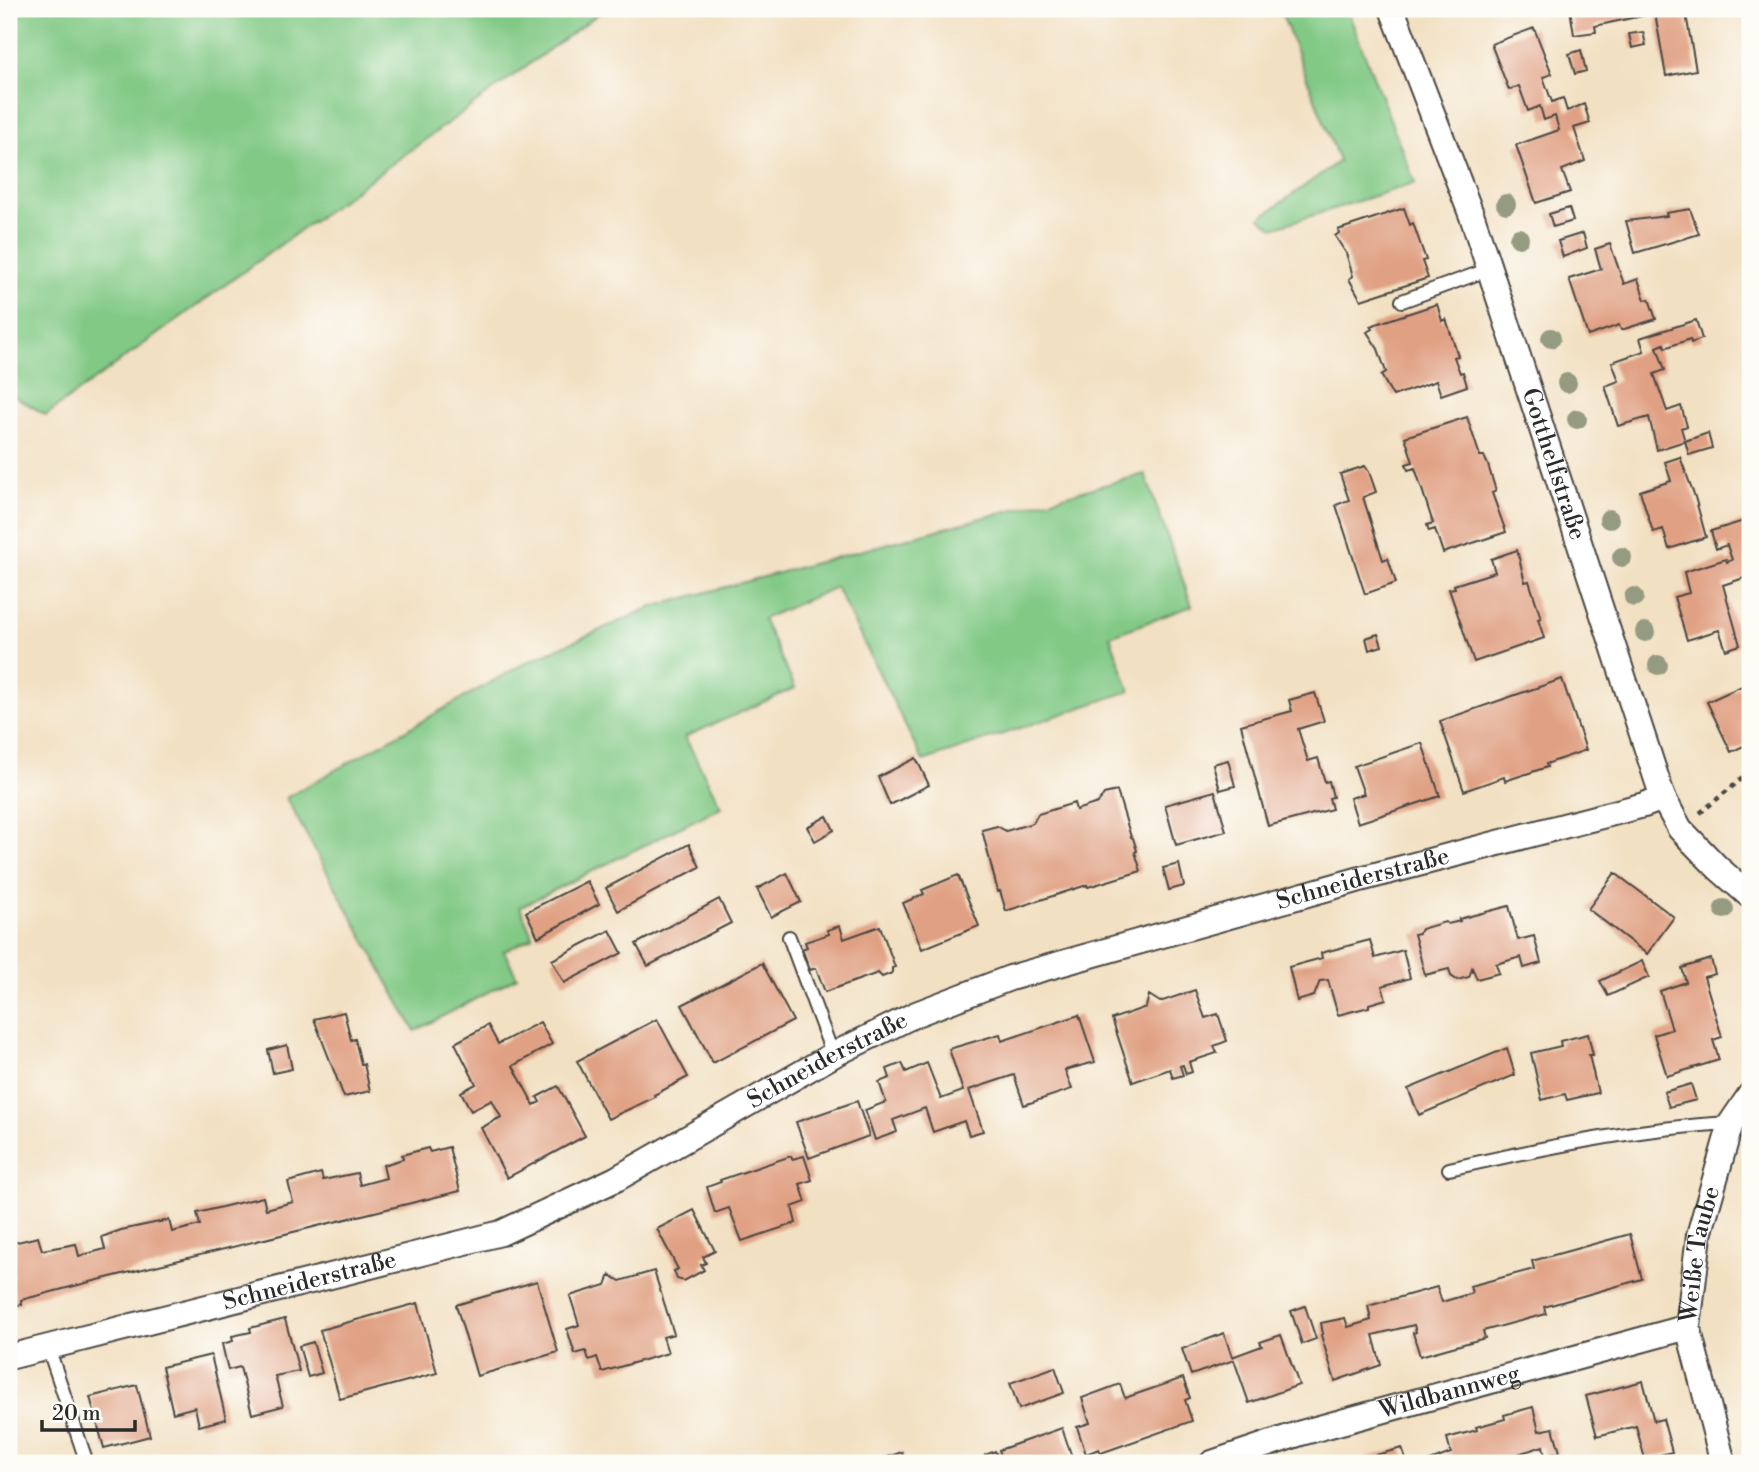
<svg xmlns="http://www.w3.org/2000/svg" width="1759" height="1472" font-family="'Libre Bodoni',serif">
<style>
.green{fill:#81c985;stroke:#567a58;stroke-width:2}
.building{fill:#e0a083}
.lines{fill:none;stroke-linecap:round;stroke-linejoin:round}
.lane-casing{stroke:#494642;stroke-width:16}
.street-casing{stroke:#494642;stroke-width:28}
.path{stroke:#494642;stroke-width:4.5;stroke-dasharray:5 5;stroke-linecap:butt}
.lane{stroke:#fff;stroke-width:12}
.street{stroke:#fff;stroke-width:24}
.tree{fill:#959b80}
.labels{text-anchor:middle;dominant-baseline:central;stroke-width:6;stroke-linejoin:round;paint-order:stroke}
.street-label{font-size:24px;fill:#2b2b2b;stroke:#fdfcf7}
</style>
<rect width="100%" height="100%" fill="#fdfcf7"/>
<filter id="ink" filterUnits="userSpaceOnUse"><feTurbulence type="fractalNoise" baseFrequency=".0143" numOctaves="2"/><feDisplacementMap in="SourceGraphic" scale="14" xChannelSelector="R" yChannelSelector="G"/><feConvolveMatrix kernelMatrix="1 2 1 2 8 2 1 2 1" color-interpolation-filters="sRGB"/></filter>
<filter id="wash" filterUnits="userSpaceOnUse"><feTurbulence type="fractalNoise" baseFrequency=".00686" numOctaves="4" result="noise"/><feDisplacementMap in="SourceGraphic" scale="28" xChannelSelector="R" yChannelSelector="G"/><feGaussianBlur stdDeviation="1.57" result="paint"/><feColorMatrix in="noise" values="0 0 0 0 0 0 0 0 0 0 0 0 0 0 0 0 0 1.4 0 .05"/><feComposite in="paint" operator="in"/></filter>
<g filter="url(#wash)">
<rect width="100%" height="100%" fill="#f2e0c2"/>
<path class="green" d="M9,9H605L46,415L9,393Z
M1280,9H1347L1415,183L1273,228L1260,218L1339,161Z
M1145,474L1192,606L1110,636L1130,691L923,761L836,587L763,619L795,688L685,737L721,807L520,907L533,937L504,951L517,977L415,1031L286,798L525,663L652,607Z"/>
<g id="blocks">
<path class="building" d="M1570,9H1685L1696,70L1666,76L1655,13L1595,26L1596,32L1574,35Z
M1534,28L1552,74L1543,77L1552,102L1563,98L1567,111L1584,104L1590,123L1574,128L1585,161L1562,170L1570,192L1536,203L1516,145L1559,130L1555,116L1544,120L1540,106L1528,111L1519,86L1509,90L1491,44Z
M1643,32L1646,45L1632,48L1629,34Z
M1581,50L1586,71L1575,74L1569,54Z
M1404,208L1410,225L1413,223L1426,260L1422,261L1428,278L1361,300L1349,279L1353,276L1346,253L1335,236L1339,233L1338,230Z
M1569,208L1573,221L1553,227L1549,214Z
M1690,209L1699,234L1635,253L1626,221L1667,216L1666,213Z
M1583,233L1587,248L1563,257L1558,241Z
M1610,244L1624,284L1638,279L1645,300L1649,299L1656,319L1621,330L1619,325L1588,336L1569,279L1601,269L1595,249Z
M1437,304L1442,321L1446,319L1458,356L1454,357L1460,373L1463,372L1467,386L1441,395L1436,381L1393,396L1381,375L1386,372L1378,349L1367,332L1372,329L1370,326Z
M1696,320L1702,339L1691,343L1690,339L1665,348L1664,344L1657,347L1665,370L1654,374L1667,411L1681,406L1687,426L1681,428L1685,441L1657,450L1649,417L1618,426L1605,386L1619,381L1612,362L1644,351L1640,338Z
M1467,417L1480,456H1484L1488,465L1496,491L1492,493L1506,532L1443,553L1435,529L1429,531L1427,525L1433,523L1415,468L1408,470L1406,464L1413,462L1405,437Z
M1708,433L1712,448L1689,455L1685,441Z
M1680,457L1695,497L1706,537L1669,549L1663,529L1653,532L1640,491L1671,481L1665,462Z
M1365,466L1369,472L1376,492L1363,497L1383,560L1388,558L1396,583L1365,594L1336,505L1349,500L1340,474Z
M1750,519V554L1746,556L1750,576L1723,585L1740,645L1726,650L1719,630L1687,640L1674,597L1689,593L1684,572L1726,559L1727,562L1732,560L1727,545L1716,549L1711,531Z
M1517,550L1525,582L1529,581L1541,618L1538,619L1544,638L1474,662L1449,589L1455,588L1454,585L1495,572L1491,559Z
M1378,634L1382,646L1369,650L1366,638Z
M1562,679L1586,750L1546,764L1547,767L1505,781L1504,777L1464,791L1440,721Z
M1746,684L1747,686L1750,684V743L1731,752L1707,702Z
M1315,693L1324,721L1298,729L1308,761L1318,758L1325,782L1329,781L1333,797L1329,798L1332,809L1268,826L1241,725L1292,711L1289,700Z
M1422,743L1440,796L1358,823L1350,798L1364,794L1354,766Z
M916,758L929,785L890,805L878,777Z
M1228,760L1235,786L1220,790L1213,764Z
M1117,791L1131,837L1133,838L1137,851L1135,852L1141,871L1088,887L1087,885L1006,911L1000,891L998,892L982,830L997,826L1006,831L1033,823L1038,814L1074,803L1076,810L1098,803L1104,794Z
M1215,791L1226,831L1176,845L1165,805Z
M827,816L834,830L815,841L807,827Z
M689,844L700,867L618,911L606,888Z
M1179,864L1184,886L1169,890L1163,868Z
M787,873L801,902L771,917L757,889Z
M1615,873L1674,917L1647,954L1588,909Z
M958,875L979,926L922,949L903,903L924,894L922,890Z
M587,881L599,904L538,937L526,912Z
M719,899L731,923L648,966L636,944Z
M1509,906L1518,940L1534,936L1541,963L1524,968L1521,957L1496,964L1499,973L1477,979L1472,968L1469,977L1457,980L1451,976L1449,969L1425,975L1414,934L1419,933L1421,929L1445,922L1448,924L1460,921L1459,919Z
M840,926L844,939L880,926L895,967L892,968V973L882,977L878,973L825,992L816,968L810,970L802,949L807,947L805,942L829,934L827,930Z
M610,930L622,953L564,983L552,960Z
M1370,940L1375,958L1403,950L1410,978L1382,986L1386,999L1369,1004V1007L1338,1015L1328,980L1320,981L1314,996L1297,1001L1289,967L1322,958L1321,953Z
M1711,959L1715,974L1704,977L1722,1037L1713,1040L1719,1060L1667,1076L1654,1035L1672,1029L1660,991L1686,982L1682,968Z
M1642,961L1649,977L1608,996L1600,981Z
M762,963L793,1021L713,1063L682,1005Z
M1195,990L1205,1018L1218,1014L1227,1041L1214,1046L1217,1053L1189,1062L1192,1072L1186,1074L1183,1065L1180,1066L1183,1075L1173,1078L1170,1069L1133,1082L1112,1019L1146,1007L1149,995L1160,1002Z
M344,1012L351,1040L355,1039L361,1064H364L370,1091L344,1097L314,1019Z
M1079,1015L1095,1062L1065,1070L1072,1089L1024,1105L1014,1075L969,1090L983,1131L969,1135L964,1121L933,1132L925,1108L893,1120L897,1132L875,1140L865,1110L886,1102L879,1082L890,1078L887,1069L902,1063L906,1072L927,1063L941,1099L963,1091L949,1049L1000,1034L1002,1041Z
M657,1019L688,1077L654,1095L655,1097L608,1119L577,1061Z
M540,1022L552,1044L513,1066L534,1105L540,1102L537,1097L558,1086L585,1136L507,1178L481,1128L501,1117L492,1100L471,1111L461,1092L476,1084L455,1043L488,1025L498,1044Z
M1588,1034L1593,1055H1589L1598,1093L1567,1100L1565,1094L1542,1100L1531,1053L1561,1046L1560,1041Z
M287,1045L292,1069L273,1073L268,1050Z
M1507,1048L1515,1075L1419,1115L1408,1089Z
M1691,1084L1696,1100L1669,1107L1664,1092Z
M857,1101L869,1136L809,1158L796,1122Z
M449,1147L460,1191L86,1283L21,1300L22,1304L9,1307V1277L14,1276L9,1256V1244L38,1237L42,1250L76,1244L79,1256L105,1249L102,1237L121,1230L169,1220L172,1232L200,1225L197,1213L263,1197L266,1209L293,1202L288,1182L321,1173L323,1180L357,1173L360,1185L386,1178L383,1165L403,1159L402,1155L428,1148L430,1152Z
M791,1156L792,1159L804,1156L812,1180L800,1184L806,1202L792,1207L796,1223L742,1241L729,1208L715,1213L707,1187L721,1182L720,1180Z
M694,1210L715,1251L703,1257L706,1263L701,1265L704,1270L684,1281L677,1279L674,1271L678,1269L657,1229Z
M1630,1234L1642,1279L1544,1307L1546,1314L1483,1331L1485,1338L1420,1356L1413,1333L1416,1332L1414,1325L1373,1335L1381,1365L1335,1381L1321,1335L1323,1334L1321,1323L1345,1318L1348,1327L1368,1321L1371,1320L1368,1306L1437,1287L1442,1302L1472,1293L1470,1286L1534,1269L1532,1261Z
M654,1271L674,1334L663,1337L668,1353L602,1372L597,1357L589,1360L586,1351L575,1354L567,1329L579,1325L570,1296L606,1285L610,1275L620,1281Z
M537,1281L558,1352L477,1376L456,1305Z
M1745,1301H1750V1347H1748Z
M418,1303L437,1373L340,1399L320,1330Z
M1305,1306L1316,1339L1302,1344L1291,1311Z
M285,1319L299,1371L275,1376L283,1406L252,1414L240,1367L228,1370L222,1344L233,1341L232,1336L251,1332L250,1328Z
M1224,1333L1232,1357L1262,1346L1260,1342L1281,1335L1299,1385L1249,1403L1234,1360L1191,1375L1182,1349Z
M313,1342L322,1373L308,1377L299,1346Z
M211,1355L226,1419L199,1426L195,1407L173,1413L162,1367Z
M1055,1367L1064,1393L1019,1409L1010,1383Z
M1183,1378L1190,1398L1185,1400L1192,1421L1101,1453L1099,1449L1086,1454L1077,1427L1090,1423L1082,1398L1120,1384L1125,1398Z
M1643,1381L1654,1421L1663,1419L1672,1452L1645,1459L1636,1426L1597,1436L1586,1396Z
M137,1385L150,1436L104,1448L90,1397Z
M1533,1407L1539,1431L1553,1428L1560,1452L1545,1456L1543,1446L1515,1455L1516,1459L1502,1463H1425L1451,1453L1447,1438L1477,1430L1476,1427L1505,1419L1504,1415Z
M1062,1428L1074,1463H1003L999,1450Z
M1402,1448L1407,1463H1350V1462Z
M995,1451L1000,1463H988L985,1455Z
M902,1452L905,1463H870Z"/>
</g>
</g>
<g filter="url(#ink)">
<use href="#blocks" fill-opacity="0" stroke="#494642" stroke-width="2"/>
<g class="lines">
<defs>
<path id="lane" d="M1402,301L1490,269
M789,937L833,1055
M1449,1169C1542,1148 1636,1128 1731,1123
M48,1347L87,1463"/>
<g id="street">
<path id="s1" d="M1392,9L1473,219L1663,798L1680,829L1718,868L1750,896"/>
<path id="s2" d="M9,1357L501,1233L616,1179L833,1055L916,1014L1010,978L1364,878L1644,805L1663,798"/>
<path id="s3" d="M1212,1463L1301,1433L1688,1327"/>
<path id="s4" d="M1723,1463L1688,1327L1699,1235L1731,1123L1750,1095"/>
</g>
</defs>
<use href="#lane" class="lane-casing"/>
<use href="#street" class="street-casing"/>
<path class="path" d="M1700,813L1750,772"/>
<use href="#lane" class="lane"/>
<use href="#street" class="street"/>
</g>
<g class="tree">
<circle cx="1506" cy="204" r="10"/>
<circle cx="1519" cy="238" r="10"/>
<circle cx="1551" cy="338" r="10"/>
<circle cx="1567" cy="383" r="10"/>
<circle cx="1577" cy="419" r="10"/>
<circle cx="1609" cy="519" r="10"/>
<circle cx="1622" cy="557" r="10"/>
<circle cx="1634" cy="597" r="10"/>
<circle cx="1645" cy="632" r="10"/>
<circle cx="1658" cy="665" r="10"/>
<circle cx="1724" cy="909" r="10"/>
</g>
</g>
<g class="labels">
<g class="street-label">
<text stroke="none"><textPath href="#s1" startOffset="483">Gotthelfstraße</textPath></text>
<text stroke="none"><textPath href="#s2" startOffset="1444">Schneiderstraße</textPath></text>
<text stroke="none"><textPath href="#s2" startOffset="877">Schneiderstraße</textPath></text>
<text stroke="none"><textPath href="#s4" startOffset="214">Weiße Taube</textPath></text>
<text stroke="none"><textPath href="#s2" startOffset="310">Schneiderstraße</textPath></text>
<text stroke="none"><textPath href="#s3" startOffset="248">Wildbannweg</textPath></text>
</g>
</g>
<rect width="1759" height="1472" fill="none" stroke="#fdfcf7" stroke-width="35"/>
<path d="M42 1420v10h93v-10" fill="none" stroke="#2b2b2b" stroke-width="3.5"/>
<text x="52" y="1420" font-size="21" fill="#2b2b2b" stroke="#fdfcf7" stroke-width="5" paint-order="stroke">20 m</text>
</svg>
